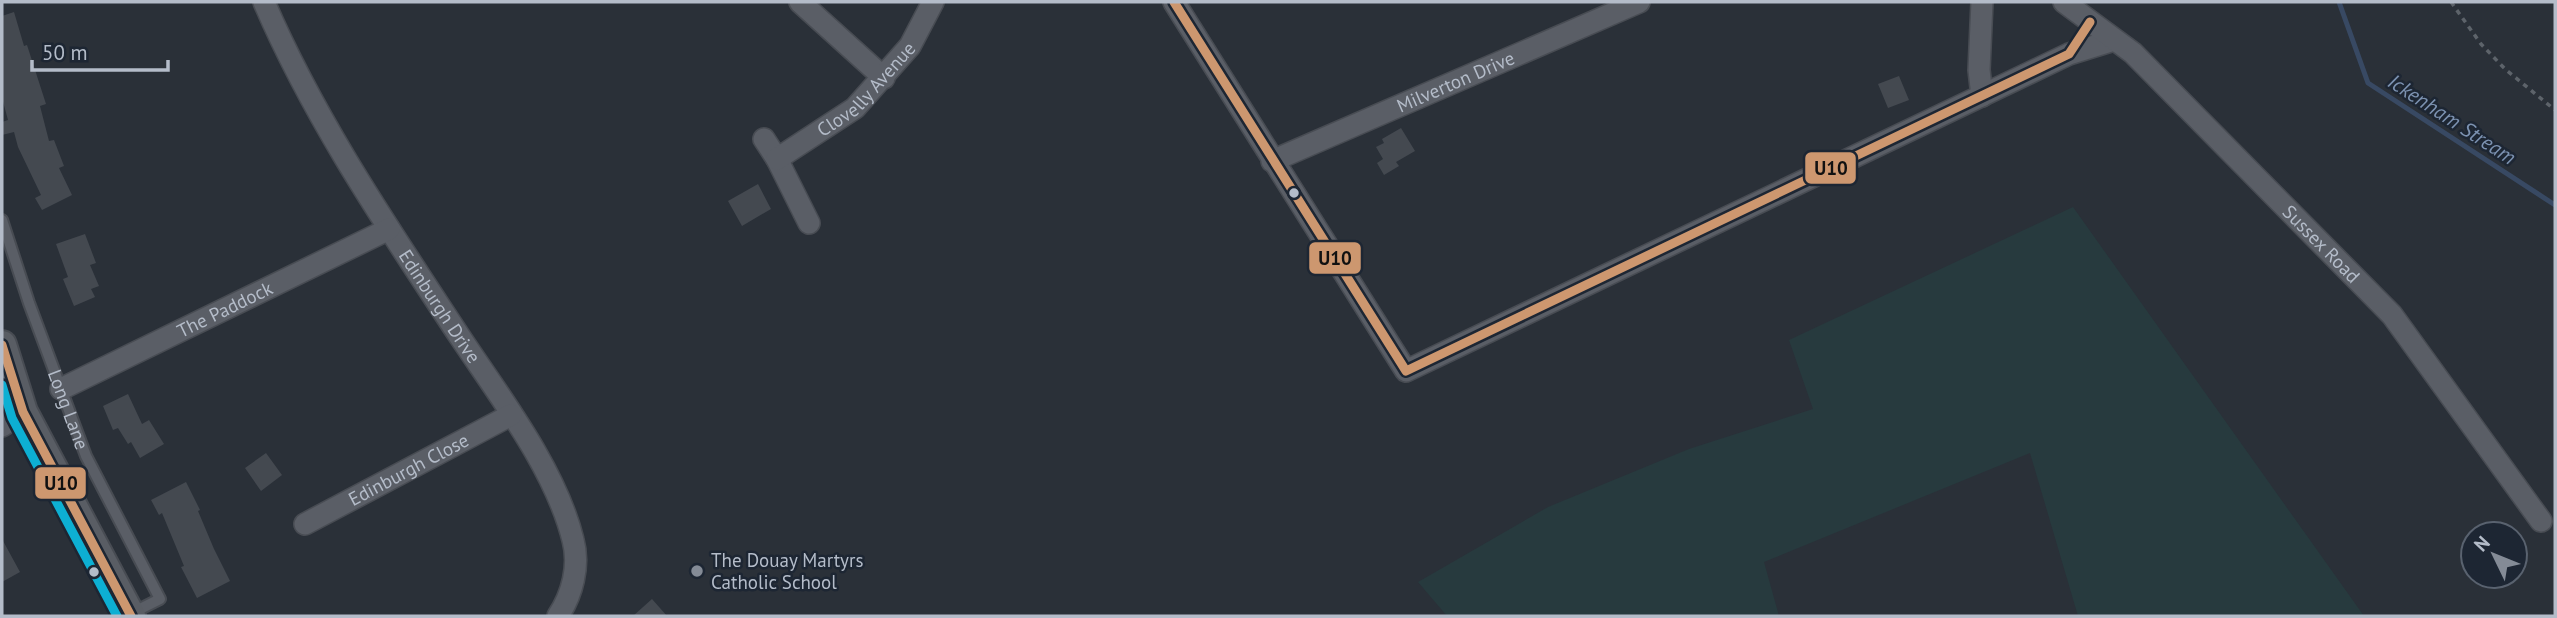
<svg xmlns="http://www.w3.org/2000/svg" width="2557" height="618" font-family="'PT Sans',sans-serif">
<style>
.green{fill:#273a3e}
.lines{fill:none;stroke-linecap:round;stroke-linejoin:round}
.stream{stroke:#384963;stroke-width:5}
.building{fill:#444950}
.lane-casing{stroke:#484c53;stroke-width:14}
.street-casing{stroke:#484c53;stroke-width:24}
.secondary-casing{stroke:#484c53;stroke-width:32}
.path{stroke:#5d636a;stroke-width:3.5;stroke-dasharray:5 5;stroke-linecap:butt}
.lane{stroke:#5a5e66;stroke-width:10}
.street{stroke:#5a5e66;stroke-width:21}
.secondary{stroke:#595d64;stroke-width:28}
.bus-1-casing{stroke:#1d2633;stroke-width:14}
.bus-2-casing{stroke:#1d2633;stroke-width:14}
.bus-1{stroke:#cd976f;stroke-width:9}
.bus-2{stroke:#0dafd3;stroke-width:9}
.bus-dot{fill:#b4bcc9;stroke:#1d2633;stroke-width:2.5}
.poi-dot{fill:#848b96;stroke:#1d2633;stroke-width:2.5}
.labels{text-anchor:middle;dominant-baseline:central;stroke-width:5;stroke-linejoin:round;paint-order:stroke}
.street-label{font-size:19px;fill:#b4bcc9;stroke:#1d2633}
.poi-label{font-size:19px;fill:#b4bcc9;stroke:#1d2633;text-anchor:start}
.water-label{font-size:21px;font-style:italic;fill:#7c92b1;stroke:#1d2633}
.line-badge{stroke:#1d2633;stroke-width:2.5}
.pale-badge-label{font-size:19px;text-anchor:middle;font-weight:bold;fill:#111}
</style>
<rect width="100%" height="100%" fill="#2a3038"/>
<path class="green" d="M2073,207L2364,616H2078L2030,453L1764,562L1779,616H1447L1418,582L1548,507L1689,449L1813,409L1789,340Z"/>
<g class="lines">
<path class="stream" d="M2339,2L2368,83L2555,205"/>
</g>
<path class="building" d="M14,12L24,46L27,45L46,104L40,106L49,141L54,140L64,166L59,168L72,195L42,210L35,198L41,195L18,147L14,132L2,135V122L8,120L2,98V16Z
M1899,76L1909,100L1888,108L1878,84Z
M1401,128L1415,151L1396,162L1399,166L1384,175L1377,163L1383,159L1376,147L1384,143L1382,139Z
M758,184L771,209L742,226L728,201Z
M85,234L96,263L90,265L99,286L91,289L95,297L74,306L63,279L68,277L56,244Z
M128,394L142,424L149,420L164,444L140,458L131,442L128,444L118,428L113,430L103,406Z
M266,453L282,475L261,491L245,468Z
M186,482L200,510L198,511L214,549L230,581L197,598L181,567L184,566L162,513L159,515L151,500Z
M2,539L20,572L2,582Z
M652,599L667,616H633Z"/>
<g class="lines">
<defs>
<g id="lane">
<path id="s1" d="M2,220L29,303L86,456L160,599L132,613"/>
</g>
<g id="street">
<path id="s2" d="M264,2C315,121 389,229 460,337C500,397 556,470 573,540C580,566 572,595 558,616"/>
<path d="M800,2L884,78"/>
<path d="M1174,2L1406,371L2069,54L2114,40"/>
<path id="s3" d="M2064,2L2133,53L2392,315L2541,521"/>
<path d="M1982,96L1979,70L1982,2"/>
<path d="M764,139L777,159L809,223"/>
<path id="s4" d="M777,159L855,108L910,46L933,2"/>
<path id="s5" d="M1272,161L1639,2"/>
<path id="s6" d="M61,389L389,229"/>
<path d="M2,426L23,412"/>
<path id="s7" d="M305,524L511,415"/>
</g>
<path id="secondary" d="M2,345L23,412L131,616"/>
</defs>
<use href="#lane" class="lane-casing"/>
<use href="#street" class="street-casing"/>
<use href="#secondary" class="secondary-casing"/>
<path class="path" d="M2451,2L2481,44L2505,69L2555,110"/>
<use href="#lane" class="lane"/>
<use href="#street" class="street"/>
<use href="#secondary" class="secondary"/>
<defs>
<path id="bus-1" d="M1174,2L1406,371L2069,54L2090,22
M2,345L23,412L131,616"/>
<path id="bus-2" d="M2,385L12,418L117,616"/>
</defs>
<use href="#bus-1" class="bus-1-casing"/>
<use href="#bus-2" class="bus-2-casing"/>
<use href="#bus-1" class="bus-1"/>
<use href="#bus-2" class="bus-2"/>
</g>
<g class="bus-dot">
<circle cx="1294" cy="193" r="6"/>
<circle cx="94" cy="572" r="6"/>
</g>
<circle class="poi-dot" cx="697" cy="571" r="7"/>
<g class="labels">
<g class="street-label">
<text stroke="none"><textPath href="#s5" startOffset="200">Milverton Drive</textPath></text>
<text stroke="none"><textPath href="#s4" startOffset="114">Clovelly Avenue</textPath></text>
<text stroke="none"><textPath href="#s3" startOffset="354">Sussex Road</textPath></text>
<text stroke="none"><textPath href="#s2" startOffset="352">Edinburgh Drive</textPath></text>
<text stroke="none"><textPath href="#s6" startOffset="182">The Paddock</textPath></text>
<text stroke="none"><textPath href="#s1" startOffset="201">Long Lane</textPath></text>
<text stroke="none"><textPath href="#s7" startOffset="117">Edinburgh Close</textPath></text>
</g>
<g class="poi-label">
<text x="711" y="560">The Douay Martyrs<tspan x="711" dy="22">Catholic School</tspan></text>
</g>
<g class="water-label">
<text transform="translate(2452 119) rotate(33)">Ickenham Stream</text>
</g>
</g>
<g class="line-badge">
<rect x="1804" y="151" width="53" height="34" rx="7" fill="#cd976f"/>
<rect x="1308" y="241" width="54" height="34" rx="7" fill="#cd976f"/>
<rect x="34" y="466" width="53" height="34" rx="7" fill="#cd976f"/>
</g>
<g class="pale-badge-label">
<text x="1831" y="175">U10</text>
<text x="1335" y="265">U10</text>
<text x="61" y="490">U10</text>
</g>
<rect width="2557" height="618" fill="none" stroke="#b4bcc9" stroke-width="7"/>
<g transform="translate(2494 555) rotate(313)"><circle r="33" fill="#1d2633" stroke="#59626f" stroke-width="2"/>
<path d="M0-5L12 26L0 18L-12 26Z" fill="#848b96"/>
<text y="-10" font-size="19" font-weight="bold" text-anchor="middle" fill="#b4bcc9">N</text>
</g>
<path d="M32 60v10h136v-10" fill="none" stroke="#b4bcc9" stroke-width="3.5"/>
<text x="42" y="60" font-size="21" fill="#b4bcc9" stroke="#1d2633" stroke-width="5" paint-order="stroke">50 m</text>
</svg>
